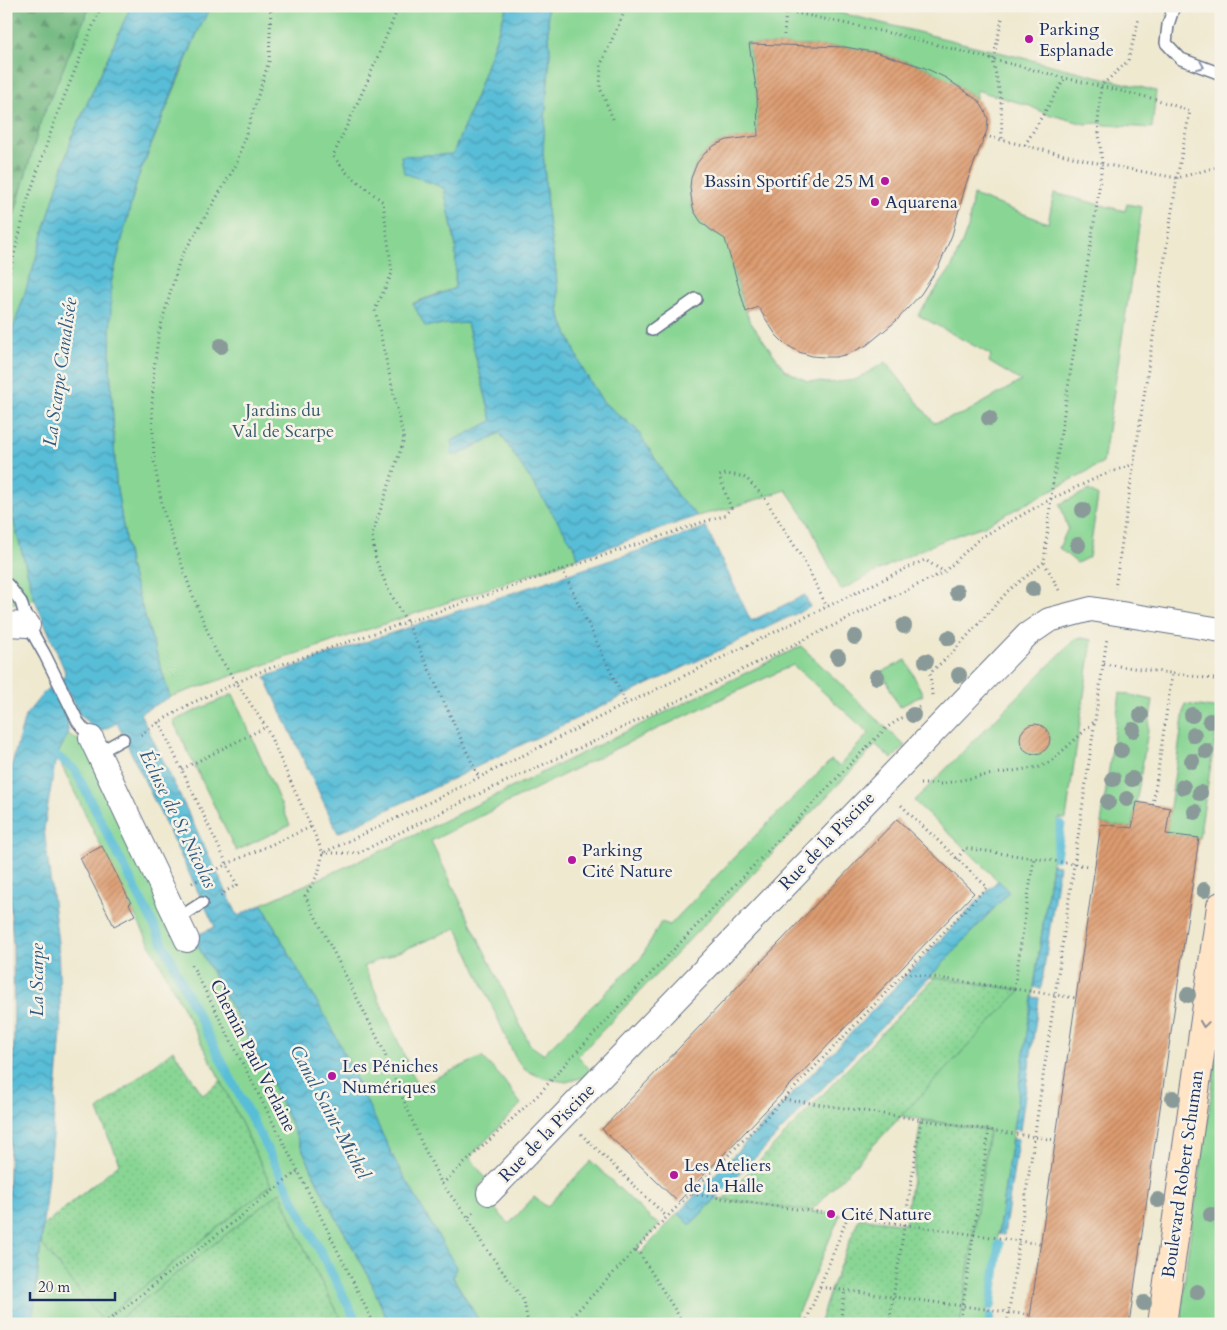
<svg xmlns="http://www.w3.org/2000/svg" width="1227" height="1330" font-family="Cardo,serif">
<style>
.green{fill:#89d694;stroke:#528279;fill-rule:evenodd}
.forest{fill:url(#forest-firs);stroke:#44736e}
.garden{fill:url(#garden-dots);stroke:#528279}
.water{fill:url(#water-waves);stroke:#3a769a}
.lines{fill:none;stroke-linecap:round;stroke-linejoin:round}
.stream{stroke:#59bdd7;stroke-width:9}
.building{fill:url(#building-hatch)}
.lane-casing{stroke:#657086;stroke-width:14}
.street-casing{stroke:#657086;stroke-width:26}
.secondary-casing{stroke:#657086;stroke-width:30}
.path{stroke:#657086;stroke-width:3;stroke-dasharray:1 4;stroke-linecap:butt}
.lane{stroke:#fff;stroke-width:11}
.street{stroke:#fff;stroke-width:24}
.secondary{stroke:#ffe4c6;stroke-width:28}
.tree{fill:#899a99}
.oneway{stroke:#8d97ae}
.oneway2{stroke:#8d8a92}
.poi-dot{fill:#b5179e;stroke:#f7f3e8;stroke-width:2}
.labels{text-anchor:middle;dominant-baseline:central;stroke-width:5;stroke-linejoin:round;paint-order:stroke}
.poi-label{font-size:18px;fill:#1b2f5e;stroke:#f7f3e8;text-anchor:start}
.park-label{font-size:18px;fill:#36596c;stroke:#f7f3e8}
.street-label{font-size:18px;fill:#1b2f5e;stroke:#f7f3e8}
.water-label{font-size:19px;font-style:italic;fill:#2e5a82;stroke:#f7f3e8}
</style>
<defs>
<pattern id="forest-firs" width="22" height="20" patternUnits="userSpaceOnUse" patternTransform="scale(1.25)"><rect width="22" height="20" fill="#6eb77e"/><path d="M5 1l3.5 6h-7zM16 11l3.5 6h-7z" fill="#5a956a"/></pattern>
<pattern id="garden-dots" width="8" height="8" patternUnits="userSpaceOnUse" patternTransform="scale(1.25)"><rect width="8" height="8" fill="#89d694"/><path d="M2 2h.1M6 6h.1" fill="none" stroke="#76b882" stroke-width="1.8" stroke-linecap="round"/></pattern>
<pattern id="water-waves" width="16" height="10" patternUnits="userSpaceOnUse" patternTransform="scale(1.25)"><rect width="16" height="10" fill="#59bdd7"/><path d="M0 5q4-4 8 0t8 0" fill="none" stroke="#499ab2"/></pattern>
<pattern id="building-hatch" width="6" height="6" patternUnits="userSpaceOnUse" patternTransform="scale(1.25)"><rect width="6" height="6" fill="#dd9b6f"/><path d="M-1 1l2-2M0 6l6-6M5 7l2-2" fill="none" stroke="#b27f5e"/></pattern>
</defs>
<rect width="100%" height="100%" fill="#f7f3e8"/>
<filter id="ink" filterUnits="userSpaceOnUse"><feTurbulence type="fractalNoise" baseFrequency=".02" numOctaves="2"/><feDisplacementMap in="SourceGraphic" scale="10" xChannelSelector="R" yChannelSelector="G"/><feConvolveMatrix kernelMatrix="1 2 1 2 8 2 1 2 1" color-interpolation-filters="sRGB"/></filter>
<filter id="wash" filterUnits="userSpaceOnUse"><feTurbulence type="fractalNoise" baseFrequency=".0096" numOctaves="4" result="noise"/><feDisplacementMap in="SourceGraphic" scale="20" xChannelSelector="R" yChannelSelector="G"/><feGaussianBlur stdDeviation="1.12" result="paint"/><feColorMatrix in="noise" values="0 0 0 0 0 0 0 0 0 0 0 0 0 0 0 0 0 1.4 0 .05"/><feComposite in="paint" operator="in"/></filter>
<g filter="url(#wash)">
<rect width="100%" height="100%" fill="#efe9d0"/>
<path class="green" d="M90,6H131L72,137L33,268L6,399V244L41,120Z
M211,6H507L476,96L453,154L404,173L444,187L456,247L455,288L413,303L425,326L467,323L492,421L452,441L458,455L500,433L576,548L578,558L170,697L130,569L116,483L112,399L110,368L111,283L137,180L199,29Z
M547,6H813L1156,91L1152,128L1106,125L1098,123L1085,124L1044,113L1030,106L976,90V99L956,84L927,68L878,53L845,47L748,44C749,52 752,60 753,68C758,91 760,117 756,140C687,126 663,217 726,238L735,276L749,320L785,370L807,381L830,383L855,380L886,362L934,423L965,413L1021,381L989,362L991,355L918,315L952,267L968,228L973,195L1048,223L1054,193L1125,211L1127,204L1142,207L1103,463L984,526C934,541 887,566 841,590L808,522L786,490L731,508L697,516L676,494L653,455L636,429L603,402L583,370L560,316L556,272L548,220L543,150L550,52Z
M6,458L13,520L35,600L6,604Z
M1089,490L1098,496L1089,557L1077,563L1059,548L1068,528L1060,504Z
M1076,638H1082L1092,640L1066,819L1059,818L1058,821L985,1324H960L989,1130L900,1116L1020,990L930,977L1009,892L965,848L914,801Z
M801,646L905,746L892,759L876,745L578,1056L591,1071L584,1077L566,1082L543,1078L525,1070L515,1057L457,928L364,966L418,1086L482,1057L501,1077L521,1104L470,1157L486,1179L481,1184L477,1189L509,1224L534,1197L547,1207L591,1161L652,1220L660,1224L636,1250L640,1254L678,1213L691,1224L717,1198L840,1215L793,1324H481L453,1277L456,1267L395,1161L374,1118L285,946L262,904L388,848ZM793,665L869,733L839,766L831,760L744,847L670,925L661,922L641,958L543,1054L530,1045L431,841L617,748Z
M906,660L923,695L899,707L882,672Z
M1120,693L1153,700L1132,828L1101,824Z
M233,694L290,825L236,851L173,721Z
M1185,704L1220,709L1199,838L1166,834Z
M68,734L85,744L193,937L268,1074L322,1192L367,1273L389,1324H344L310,1261L280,1192L113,1324H30L34,1310L41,1243L102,1320L271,1185L221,1081L129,904L57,756Z
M1221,1027V1288L1215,1324H1182V1309L1187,1257Z"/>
<path class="forest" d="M6,6H90L41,120L6,244Z"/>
<path class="garden" d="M935,977L1021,990L811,1211L723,1199Z
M173,1050L203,1095L221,1081L271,1185L102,1320L41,1243L43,1226L120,1163L107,1134L98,1110Z
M921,1120L989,1130L960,1324H819L831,1288L859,1218L905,1224Z
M280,1192L310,1261L344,1324H113Z"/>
<path class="water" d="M131,6H211L199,29L182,68L137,180L111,283L110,368L112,399L116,483L130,569L170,697L140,713L238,916L262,904L293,961L330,1024L395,1161L456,1267L453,1278L481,1324H389L367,1273L322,1192L268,1074L194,939L193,937L215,927L117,723L96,733C91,726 88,719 80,716L62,680L65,674L64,669L35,600L13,520L6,458V399L8,344L33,268L72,137Z
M507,6H547L550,52L543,150L548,220L556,272L560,316L583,370L603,402L636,429L653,455L676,494L697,516L578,558L575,548L500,433L458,455H451L452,441L492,421L467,323L425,326L413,304L455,288L456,247L444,188L404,173L401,156L453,154L476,96Z
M706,527L751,621L805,595L810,607L521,745L444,783L338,833L265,677L374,639L650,547Z
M52,685L68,718V734L56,757L44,829L58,943L61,1033L53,1127L34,1310L30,1324H6V1216L8,1197L14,1034L13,943L7,862L6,834L9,775L25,716L46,690Z
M1052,864L1059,865L1041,989L1034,987Z
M998,880L1009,892L930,977L690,1225L678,1213Z
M1032,997L1039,998L1020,1130L1013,1129Z
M1012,1139L1018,1140L1004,1235L998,1234Z"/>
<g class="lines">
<path class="stream" d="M57,756L75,770L171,959L190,1000L358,1324
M1056,857L1061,824
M991,1306L999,1244
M989,1324L990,1316"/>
</g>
<g id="blocks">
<path class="building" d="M749,44L845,47L878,53L923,67L946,78L979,101L985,111L988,119L987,130L966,184L952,235L939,266L921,294L896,321L867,345L848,354L836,357H824L812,356L799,352L785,344L776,335L758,307L746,312L725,239L711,230L701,222L694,211L692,203L690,187L691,178L697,163L705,153L715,145L727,140L758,136L757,93Z
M1020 739a15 15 0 1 1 30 0a15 15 0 1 1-30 0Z
M1137,802L1170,808L1166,834L1199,838L1129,1324H1029L1101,824L1132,828Z
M897,819L974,893L678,1202L602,1129Z
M102,846L131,903L129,904L135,915L114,926L80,858Z"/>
</g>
</g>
<g filter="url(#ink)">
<use href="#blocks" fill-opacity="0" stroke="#657086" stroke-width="1"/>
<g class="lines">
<defs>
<path id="lane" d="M1174,6L1168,25L1166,43L1181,59L1221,74
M652,330L696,299
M8,585L21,602L28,625L45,655L78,722L91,738
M98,753L123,739
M177,919L202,903"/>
<path id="street" d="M6,624L28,625
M91,738L187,940
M489,1193L1027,635L1049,620L1091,609L1221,630"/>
<path id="secondary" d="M1162,1324L1221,906"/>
</defs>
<use href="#lane" class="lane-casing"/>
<use href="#street" class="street-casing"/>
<use href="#secondary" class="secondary-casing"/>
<path class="path" d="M271,6L269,61L236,165L180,259L159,332L154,368L152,407L154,461L163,510L191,591L216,652L266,727L323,853L318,874L305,896L381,1045L421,1142L442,1184L468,1218
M399,6L367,82L333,156L347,173L383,202L392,273L375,310L404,440L372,535L376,560L388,589L409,626L479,778
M771,6L786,11L806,15L903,36L1065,78L1155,99L1190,111L1177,178L1115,588
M1002,19L993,60L1001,99L1002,139
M784,35L786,11
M613,119L600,88L601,64L627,6
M985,136L1102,164L1177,178L1221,166
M1025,145L1065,78
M6,287L28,199L56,117L101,6
M562,569L626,704
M1059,590L1044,562L1052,489L1097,204L1102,164L1098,123L1101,86L1128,61L1139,18
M1104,664L1221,680
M1219,680L1221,670
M932,695L930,673L952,653L1008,591L1044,562
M159,722L237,885L226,891L220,897
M141,735L159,722L192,703L262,671L703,522L724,516L731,508L719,476L726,474L741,476L747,479L764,497L804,561L827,607
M182,769L266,727
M920,784H941L987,775L1039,767L1050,762L1078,737L1095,721
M1153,805L1172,674
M325,852L416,809L626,704L909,567L925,560L943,571
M323,853H358L481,793L597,740L944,572L980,538L1051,499L1103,475L1134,464
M957,859L965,848L1095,867
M192,883L227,864L311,827
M192,965L298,1171L374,1324
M905,973L1076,998
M1014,989L1034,858
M784,1099L1055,1140
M581,1134L667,1217
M442,1184L539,1094L567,1062L855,759L886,728L919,707
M692,1194L1040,1244
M473,1212L468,1218L482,1243L524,1301L528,1324
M636,1250L640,1254L684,1324
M820,1287L1030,1315
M684,1322L695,1324
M104,1324L298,1171
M565,1324L660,1224L784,1099L987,887L912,816L899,803
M805,1324L848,1216
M840,1324L845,1290
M889,1324L921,1120
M960,1324L989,1130
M1007,1324L1107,638"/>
<use href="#lane" class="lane"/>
<use href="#street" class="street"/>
<use href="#secondary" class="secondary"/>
</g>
<g class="tree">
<circle cx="221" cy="346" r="8"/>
<circle cx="989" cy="418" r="8"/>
<circle cx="1083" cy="510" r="8"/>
<circle cx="1078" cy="545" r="8"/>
<circle cx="1033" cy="589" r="8"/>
<circle cx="957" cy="592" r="8"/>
<circle cx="904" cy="626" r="8"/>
<circle cx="855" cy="637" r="8"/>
<circle cx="949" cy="638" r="8"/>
<circle cx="838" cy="657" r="8"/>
<circle cx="926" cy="661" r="8"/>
<circle cx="959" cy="675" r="8"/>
<circle cx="877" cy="677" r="8"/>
<circle cx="913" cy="715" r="8"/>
<circle cx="1141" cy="715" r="8"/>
<circle cx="1192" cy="715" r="8"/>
<circle cx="1210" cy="721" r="8"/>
<circle cx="1133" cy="730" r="8"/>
<circle cx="1194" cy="735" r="8"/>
<circle cx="1121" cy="750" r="8"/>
<circle cx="1206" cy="751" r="8"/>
<circle cx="1192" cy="761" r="8"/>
<circle cx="1113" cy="779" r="8"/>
<circle cx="1132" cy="779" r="8"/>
<circle cx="1183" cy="787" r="8"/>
<circle cx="1200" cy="793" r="8"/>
<circle cx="1127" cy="799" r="8"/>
<circle cx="1108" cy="802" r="8"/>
<circle cx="1195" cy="812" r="8"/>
<circle cx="1204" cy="890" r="8"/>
<circle cx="1188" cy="995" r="8"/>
<circle cx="1173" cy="1098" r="8"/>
<circle cx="1158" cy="1200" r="8"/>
<circle cx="1211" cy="1215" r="8"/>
<circle cx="1197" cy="1292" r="8"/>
<circle cx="1144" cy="1303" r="8"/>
</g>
<defs><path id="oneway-chevron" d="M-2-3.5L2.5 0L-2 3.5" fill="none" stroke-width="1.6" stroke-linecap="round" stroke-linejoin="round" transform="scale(1.25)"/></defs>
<use class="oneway" href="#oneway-chevron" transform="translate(1201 66) rotate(22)"/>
<use class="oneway2" href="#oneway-chevron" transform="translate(1204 1024) rotate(98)"/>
</g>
<g class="poi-dot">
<circle cx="1029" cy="39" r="5"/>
<circle cx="885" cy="181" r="5"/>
<circle cx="875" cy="202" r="5"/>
<circle cx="572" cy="860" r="5"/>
<circle cx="332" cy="1076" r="5"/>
<circle cx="674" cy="1175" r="5"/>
<circle cx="831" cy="1214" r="5"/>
</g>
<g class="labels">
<g class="poi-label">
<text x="1039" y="29">Parking<tspan x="1039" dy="21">Esplanade</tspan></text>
<text x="875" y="181" text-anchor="end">Bassin Sportif de 25 M</text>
<text x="885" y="202">Aquarena</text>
<text x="582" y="850">Parking<tspan x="582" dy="21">Cité Nature</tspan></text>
<text x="342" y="1066">Les Péniches<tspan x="342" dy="21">Numériques</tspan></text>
<text x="684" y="1165">Les Ateliers<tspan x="684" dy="21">de la Halle</tspan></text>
<text x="841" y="1214">Cité Nature</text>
</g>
<g class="park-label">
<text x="283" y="410">Jardins du<tspan x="283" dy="21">Val de Scarpe</tspan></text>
</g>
<g class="street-label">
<text transform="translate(827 841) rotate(-46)">Rue de la Piscine</text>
<text transform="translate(253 1056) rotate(63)">Chemin Paul Verlaine</text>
<text transform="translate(547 1133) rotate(-46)">Rue de la Piscine</text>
<text transform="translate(1183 1174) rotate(-82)">Boulevard Robert Schuman</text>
</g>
<g class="water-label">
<text transform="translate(60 372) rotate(-82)">La Scarpe Canalisée</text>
<text transform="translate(178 819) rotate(64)">Écluse de St Nicolas</text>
<text transform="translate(37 980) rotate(-90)">La Scarpe</text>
<text transform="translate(330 1112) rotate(62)">Canal Saint-Michel</text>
</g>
</g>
<rect width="1227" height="1330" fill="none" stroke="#f7f3e8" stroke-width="25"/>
<path d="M30 1292v8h85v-8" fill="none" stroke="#1b2f5e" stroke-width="2.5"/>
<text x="38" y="1292" font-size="15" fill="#1b2f5e" stroke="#f7f3e8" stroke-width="4" paint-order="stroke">20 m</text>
</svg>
